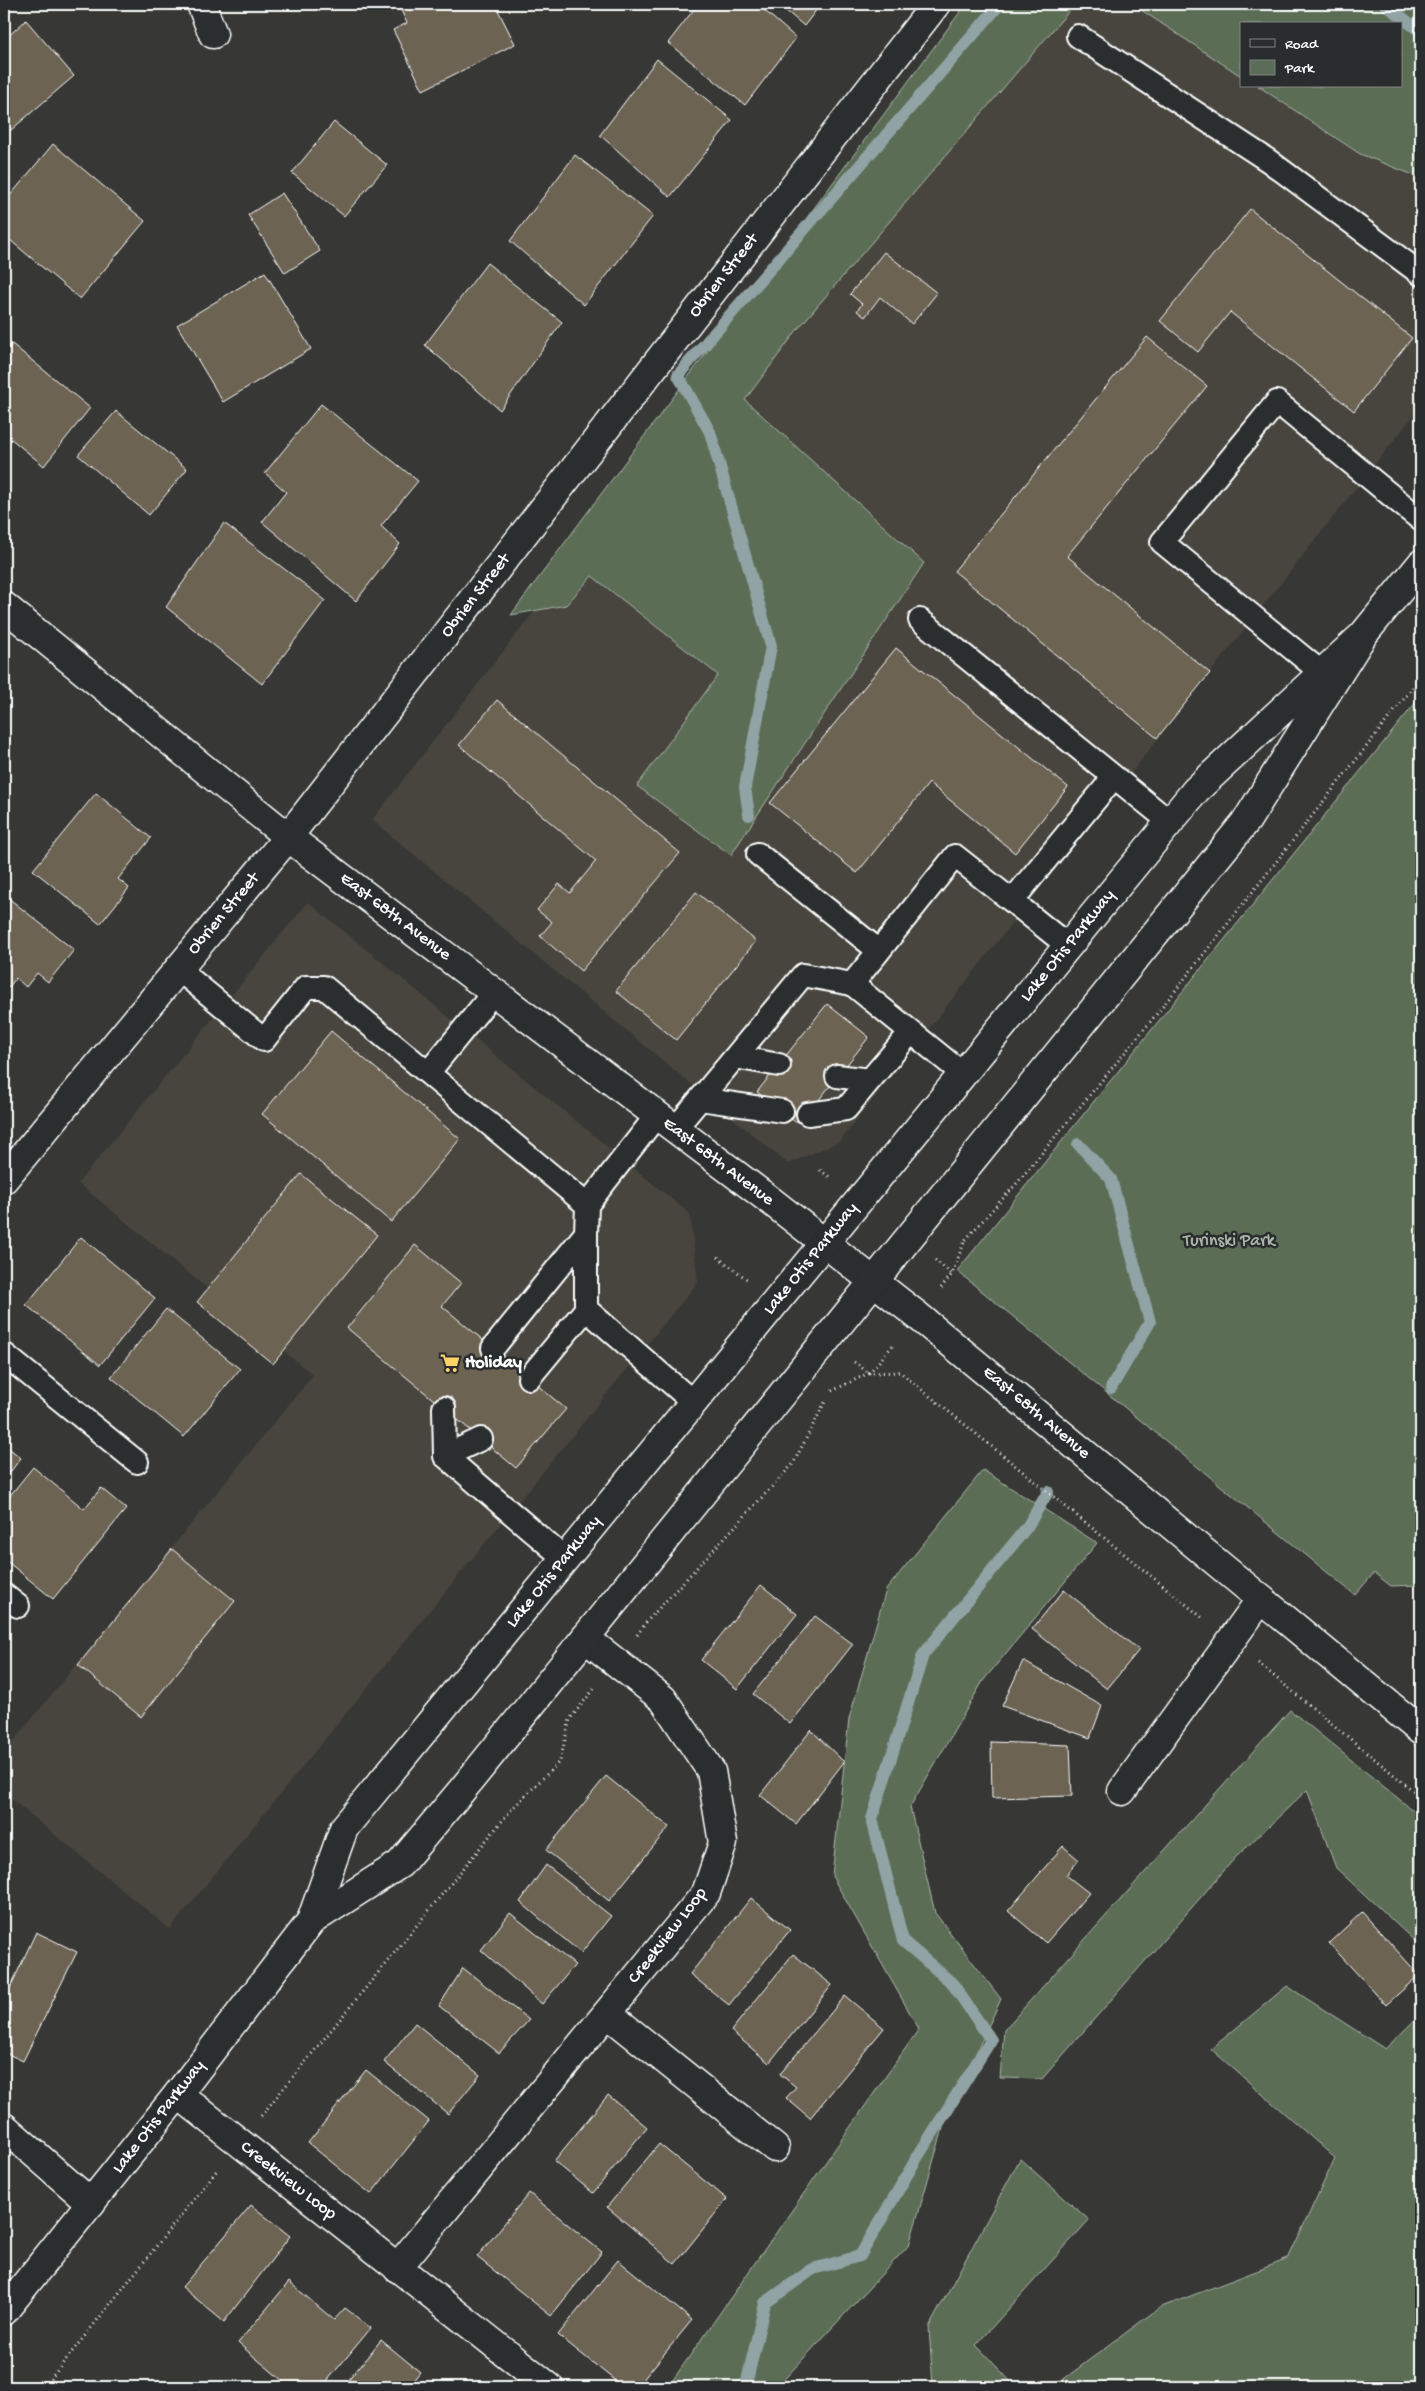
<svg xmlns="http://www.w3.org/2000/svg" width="1425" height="2391" font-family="'Gochi Hand',sans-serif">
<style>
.built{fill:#47453e}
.green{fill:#5b6d57;stroke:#adb6ab}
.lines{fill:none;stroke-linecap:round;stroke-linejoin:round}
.stream{stroke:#91a3a5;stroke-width:12}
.building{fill:#6c6353;stroke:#fff}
.service-casing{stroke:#fff;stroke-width:26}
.minor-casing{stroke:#fff;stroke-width:31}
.tertiary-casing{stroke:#fff;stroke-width:31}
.secondary-casing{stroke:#fff;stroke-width:31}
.path{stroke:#fff;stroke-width:3;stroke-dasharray:1 4;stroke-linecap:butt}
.service{stroke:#2a2d2e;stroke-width:22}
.minor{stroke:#2a2d2e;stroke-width:28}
.tertiary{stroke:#2a2d2e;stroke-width:28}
.secondary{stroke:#2a2d2e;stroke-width:28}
.labels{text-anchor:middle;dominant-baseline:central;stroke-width:5;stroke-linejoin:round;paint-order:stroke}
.street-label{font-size:18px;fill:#fff;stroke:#2a2d2e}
.park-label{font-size:18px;fill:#adb6ab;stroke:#2a2d2e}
.poi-label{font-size:18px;font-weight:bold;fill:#fff;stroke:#2a2d2e;text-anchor:start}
</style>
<rect width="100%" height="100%" fill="#373835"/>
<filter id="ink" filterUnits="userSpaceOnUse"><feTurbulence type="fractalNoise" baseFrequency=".02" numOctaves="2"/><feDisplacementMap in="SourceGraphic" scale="10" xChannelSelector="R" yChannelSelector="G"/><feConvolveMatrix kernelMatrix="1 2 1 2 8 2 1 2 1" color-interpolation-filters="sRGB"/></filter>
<g filter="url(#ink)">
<path class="built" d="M1007,4H1204L1241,34V86H1304L1421,182V406L840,1141L788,1164L372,820Z
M308,902L690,1214L698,1282L170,1929L4,1793V1753L313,1375L78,1183Z"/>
<path class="green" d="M966,4H1075L797,330L745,400L924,563L731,855L637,786L718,675L592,576L566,605L511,615Z
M1132,4H1421V178L1360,154L1258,86H1401V24H1241V76Z
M1421,696V1585L1391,1586L1374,1573L1355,1595L957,1271Z
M983,1470L1097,1543L983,1681L910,1807L935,1913L1001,1999L946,2118L909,2245L777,2387H668L919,2029L832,1876L849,1719L886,1590Z
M1290,1710L1421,1817V1947L1336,1868L1307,1790L1235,1858L1042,2079L1000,2078L1004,2030Z
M1287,1986L1385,2049L1421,2014V2387H1053L1159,2308L1288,2259L1335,2158L1211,2049Z
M1020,2159L1089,2220L976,2345L1016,2387H933L929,2327Z"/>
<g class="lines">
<path class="stream" d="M1385,4L1421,32
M749,815L745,787L771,646L710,432L678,375L1000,4
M1078,1144L1111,1179L1150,1322L1111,1388
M742,2387L747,2381L765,2303L813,2269L860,2256L918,2156L991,2040L952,1983L903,1941L872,1819L923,1655L1027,1527L1048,1492"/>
</g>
<path class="building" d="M398,4H495L515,44L423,90L393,30L407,23Z
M698,4H757L796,38L745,105L668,43Z
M778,4H821L804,26Z
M26,20L74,76L4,136V40Z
M657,59L732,120L670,197L600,135Z
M334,122L387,165L344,216L292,173Z
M53,144L145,221L80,299L4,235V203Z
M575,155L653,216L584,305L510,241Z
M282,193L320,251L285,273L248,215Z
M1250,209L1412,338L1354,411L1230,312L1198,352L1160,321Z
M884,252L937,293L912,324L880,297L865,317L857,311L862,304L850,294Z
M487,263L562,322L500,410L425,345Z
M265,272L311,349L223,402L177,325Z
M1147,337L1207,386L1067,556L1210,673L1157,738L954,571Z
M12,344L90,408L44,466L4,433V354Z
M321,404L418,481L381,526L400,544L356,601L262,522L286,492L265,473Z
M116,411L187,469L149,515L78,455Z
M224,523L325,600L262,684L166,607Z
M896,648L1068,787L1015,853L929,783L857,873L770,803Z
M497,700L680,853L581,971L540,936L552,922L537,910L559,884L570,893L596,861L459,745Z
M96,793L151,838L118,879L129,888L100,924L33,870Z
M696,892L756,941L676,1040L616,991Z
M7,897L74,950L48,982L37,973L26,987L16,978L9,987L4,982V901Z
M827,1004L869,1037L802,1121H794L757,1092Z
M331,1031L460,1139L391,1222L262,1114Z
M301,1174L377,1235L273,1364L197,1302Z
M81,1237L155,1298L100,1365L26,1305Z
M415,1245L461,1283L442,1306L566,1409L516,1468L347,1328Z
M166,1309L240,1369L184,1437L111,1377Z
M4,1444L21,1458L4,1480Z
M33,1467L84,1509L101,1488L126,1509L53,1599L4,1559V1503Z
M172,1549L235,1601L141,1717L78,1665Z
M761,1585L797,1614L737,1689L701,1660Z
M1064,1590L1139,1650L1107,1689L1032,1629Z
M815,1616L853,1644L790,1724L753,1694Z
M1023,1661L1102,1706L1090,1738L1002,1706Z
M811,1730L844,1762L796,1824L760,1795Z
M991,1742L1070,1745L1072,1796L992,1798Z
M606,1776L669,1827L609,1901L546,1850Z
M1063,1846L1079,1860L1066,1875L1089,1893L1046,1943L1008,1911Z
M546,1865L611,1916L581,1953L520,1902Z
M751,1898L790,1930L729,2005L690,1974Z
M1362,1912L1419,1975L1386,2005L1329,1943Z
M510,1913L575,1965L542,2004L481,1950Z
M36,1932L77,1952L23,2061L4,2052V2001Z
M793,1954L832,1985L769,2063L731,2031Z
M463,1968L529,2020L499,2053L439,2006Z
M845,1996L884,2028L810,2118L786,2098L796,2087L780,2074Z
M415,2023L480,2075L448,2114L384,2062Z
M366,2070L429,2121L371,2194L308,2143Z
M608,2095L647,2127L593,2193L554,2161Z
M659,2144L727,2199L675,2264L607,2207Z
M529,2193L602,2252L551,2316L477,2257Z
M251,2205L290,2236L224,2322L182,2287Z
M618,2260L692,2320L637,2387H623L558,2335Z
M289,2282L334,2320L345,2308L371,2328L322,2387H290L238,2343Z
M381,2340L420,2372L408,2387H343Z"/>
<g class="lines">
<defs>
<path id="service" d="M1078,36L1269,161L1421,274
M920,620L1170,822
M1322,673L1162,542L1277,402L1421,520
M758,854L879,951L955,856L1012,901
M1068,946L1012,901L1114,777
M879,951L852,984L963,1074
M178,969L264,1040L306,987H324L587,1205L586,1233L493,1348
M735,1057L803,975L852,984
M428,1073L494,992
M837,1076L870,1080L911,1032
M700,1099L782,1111
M808,1114L846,1109L870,1080
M675,1129L735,1057L779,1065
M587,1205L657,1115
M586,1309L693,1402
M4,1354L137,1462
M529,1378L586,1309V1233
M444,1408L445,1456L565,1559
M445,1456L481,1439
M4,1595L18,1606"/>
<path id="minor" d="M201,4L213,34
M4,1179L288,837L936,4
M1122,1791L1261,1599
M607,2013L775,2148
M178,2094L549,2387
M4,2127L91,2203
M397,2268L706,1893L723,1843L711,1771L663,1699L585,1638"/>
<path id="tertiary" d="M4,606L288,837L771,1201L918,1316L1421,1731"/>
<path id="secondary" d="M311,1921L400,1864L462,1790L1247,820L1363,635L1421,564
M4,2311L178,2094L311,1921L344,1828L1196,790L1363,635"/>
</defs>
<use href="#service" class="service-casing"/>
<use href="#minor" class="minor-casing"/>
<use href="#tertiary" class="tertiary-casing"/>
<use href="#secondary" class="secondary-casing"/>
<path class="path" d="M820,1170L832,1179
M718,1257L748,1280
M935,1260L952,1274
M941,1288L952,1274L965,1240L1017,1183L1160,1010L1421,677
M854,1362L869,1373
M869,1373L895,1343
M832,1391L869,1373L900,1372L1204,1619
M637,1635L648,1620L793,1464L825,1402
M1258,1663L1421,1797
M261,2116L511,1810L560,1761L570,1719L594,1689
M44,2387L218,2169"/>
<use href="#service" class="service"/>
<use href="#minor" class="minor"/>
<use href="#tertiary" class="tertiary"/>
<use href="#secondary" class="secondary"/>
</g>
</g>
<defs>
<symbol id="supermarket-bare" viewBox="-9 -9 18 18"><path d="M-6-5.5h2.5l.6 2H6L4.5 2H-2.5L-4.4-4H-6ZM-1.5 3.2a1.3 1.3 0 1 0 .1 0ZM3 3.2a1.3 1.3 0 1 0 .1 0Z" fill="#ffd166" stroke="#2a2d2e" stroke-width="2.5" paint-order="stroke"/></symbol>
</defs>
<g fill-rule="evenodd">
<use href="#supermarket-bare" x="436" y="1349" width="28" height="28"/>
</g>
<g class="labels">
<g class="street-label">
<text transform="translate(724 276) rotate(-52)">Obrien Street</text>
<text transform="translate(476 596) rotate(-52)">Obrien Street</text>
<text transform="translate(224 914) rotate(-50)">Obrien Street</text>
<text transform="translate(395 917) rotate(37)">East 68th Avenue</text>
<text transform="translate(1068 946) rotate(-51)">Lake Otis Parkway</text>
<text transform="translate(718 1162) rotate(37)">East 68th Avenue</text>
<text transform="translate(811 1259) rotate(-51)">Lake Otis Parkway</text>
<text transform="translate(1036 1413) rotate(40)">East 68th Avenue</text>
<text transform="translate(554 1572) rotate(-51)">Lake Otis Parkway</text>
<text transform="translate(668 1936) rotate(-52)">Creekview Loop</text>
<text transform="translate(159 2117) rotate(-52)">Lake Otis Parkway</text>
<text transform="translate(288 2181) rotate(38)">Creekview Loop</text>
</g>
<g class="park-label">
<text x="1229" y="1241">Turinski Park</text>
</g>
<g class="poi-label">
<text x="465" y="1363">Holiday</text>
</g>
</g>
<rect width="1425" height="2391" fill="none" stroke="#2a2d2e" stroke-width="20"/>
<rect x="10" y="10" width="1405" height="2371" fill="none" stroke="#fff" stroke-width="2" filter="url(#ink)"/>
<rect x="1240" y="22" width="162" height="65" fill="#2a2d2e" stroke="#7f8182"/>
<rect x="1250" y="39" width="25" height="8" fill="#2a2d2e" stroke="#7f8182"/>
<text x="1285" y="48" font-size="15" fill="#ffffff">Road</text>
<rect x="1250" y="60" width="25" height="15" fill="#5b6d57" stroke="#7f8182"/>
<text x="1285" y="72" font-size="15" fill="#ffffff">Park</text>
</svg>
